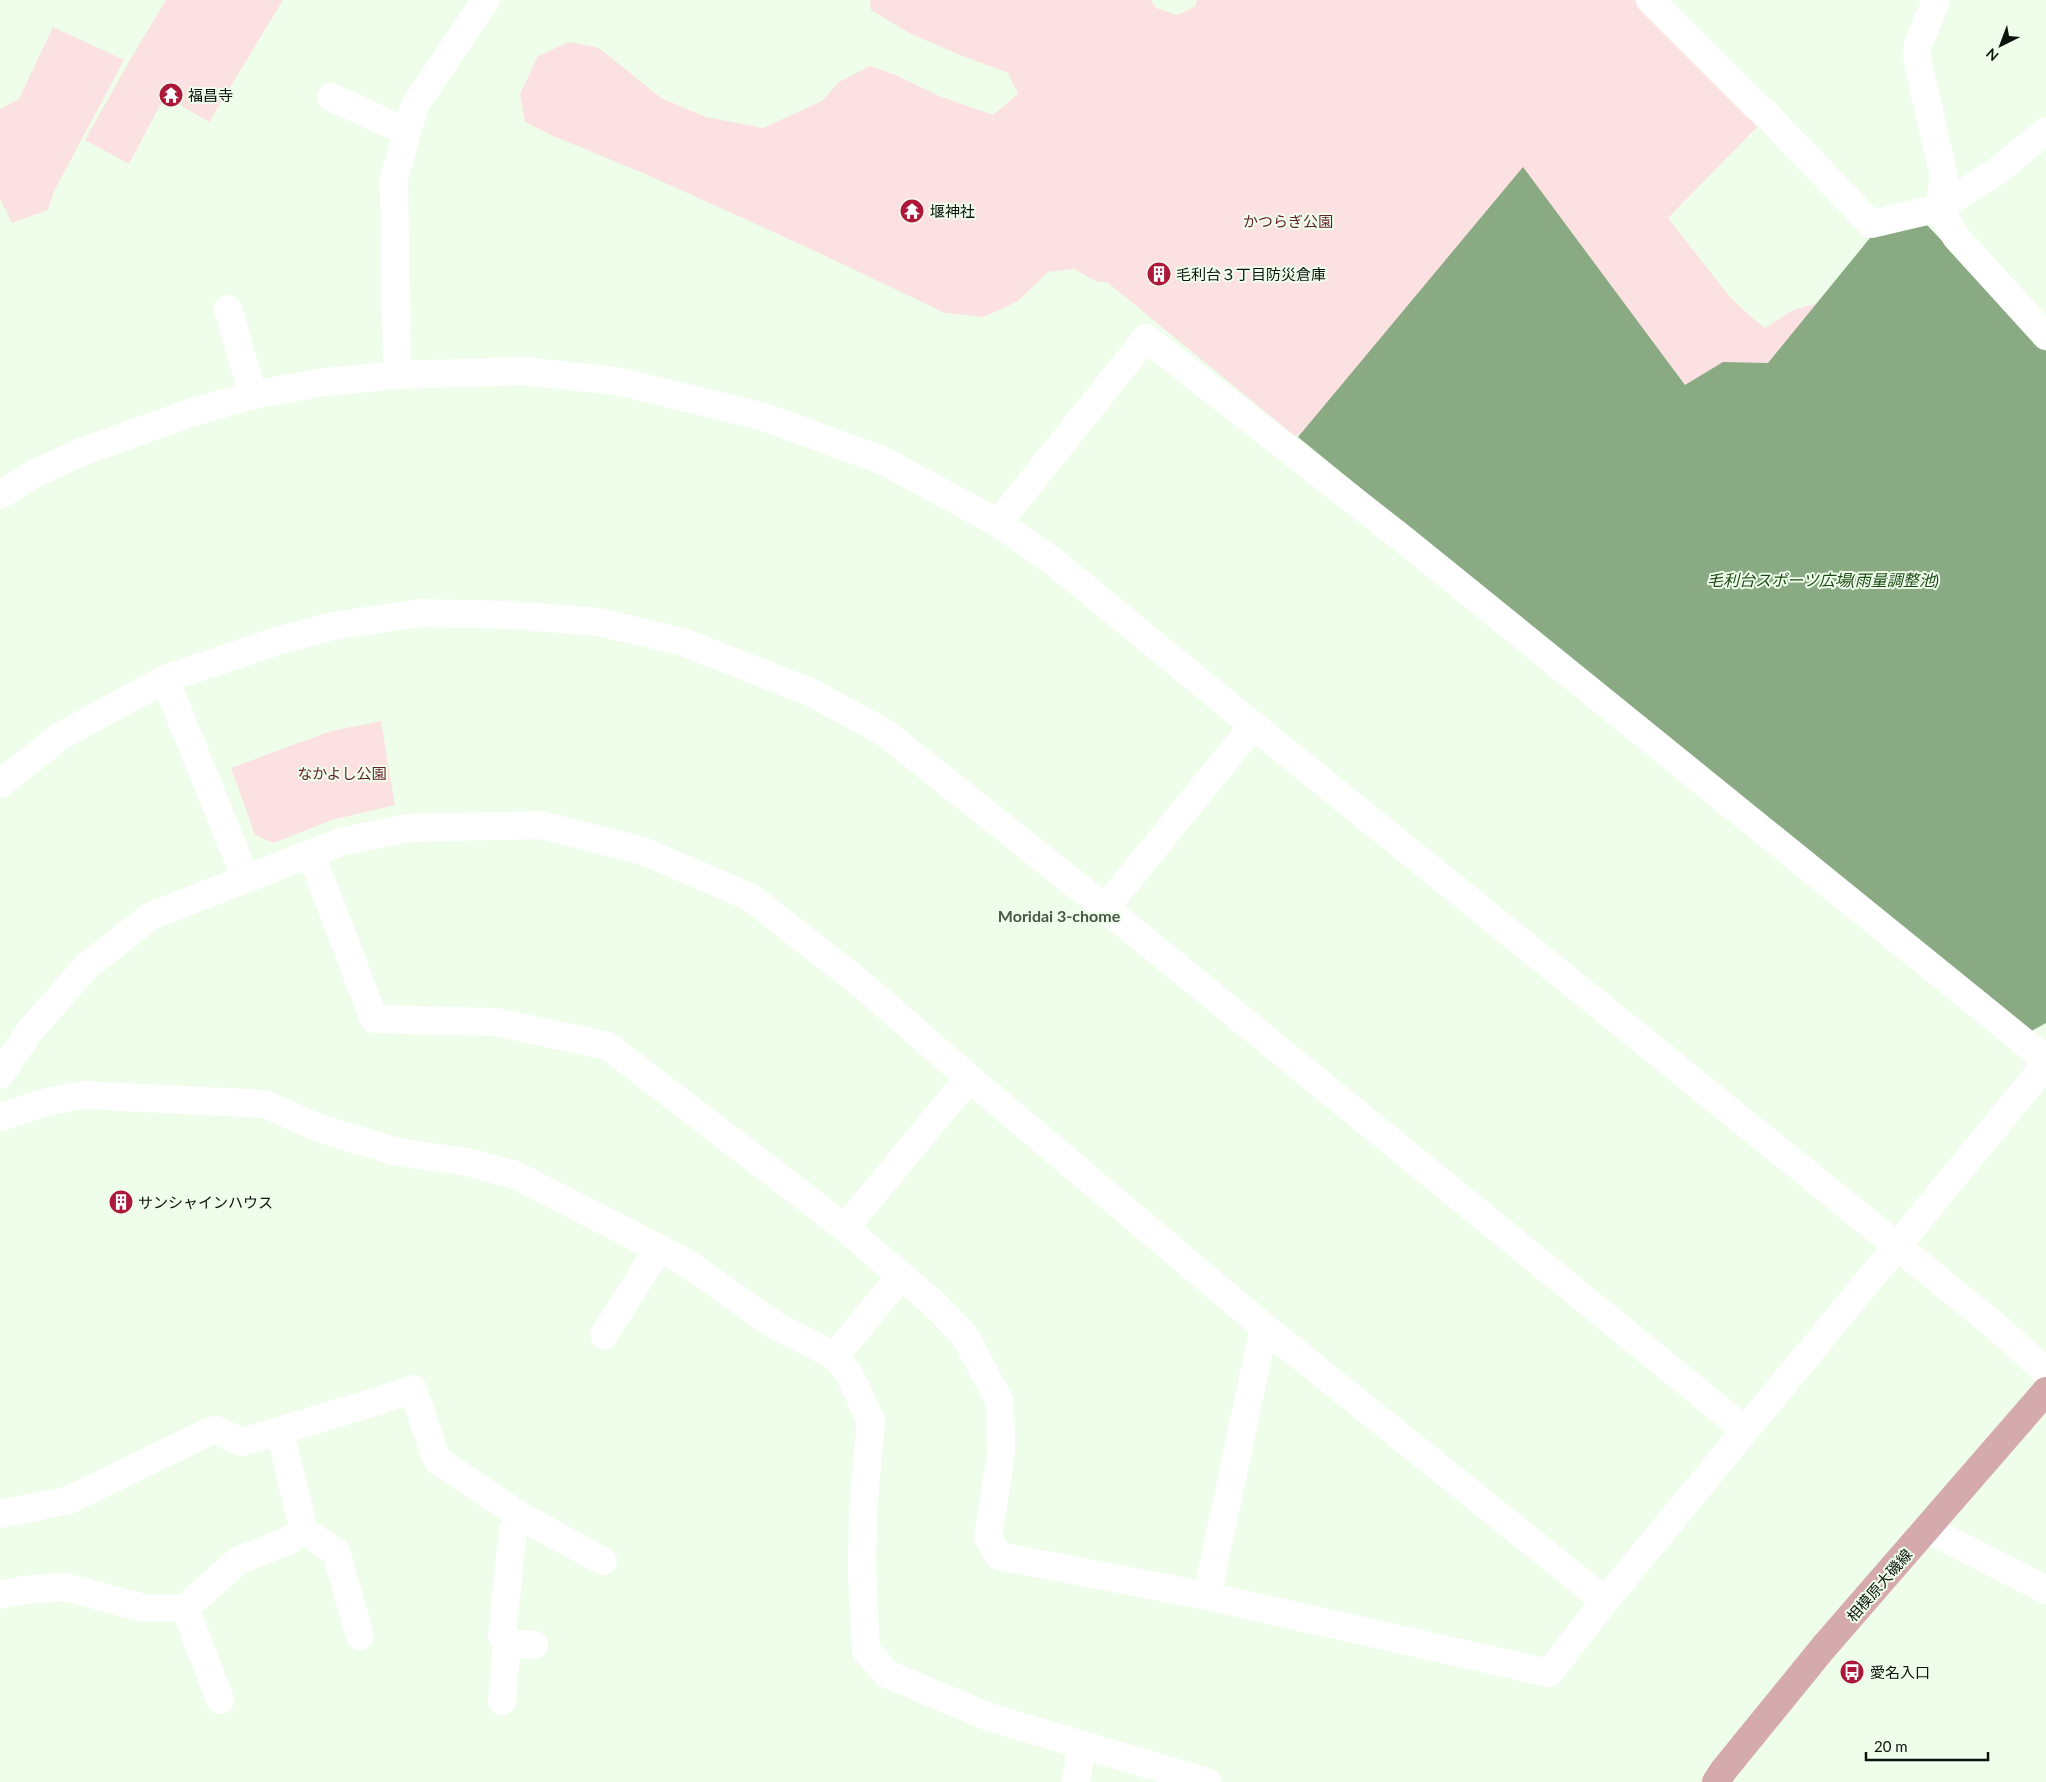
<svg xmlns="http://www.w3.org/2000/svg" width="2046" height="1782" font-family="Lato,'Noto Sans JP',sans-serif">
<style>
.green{fill:#fce1e2}
.water{fill:#89aa82}
.lines{fill:none;stroke-linecap:round;stroke-linejoin:round}
.minor{stroke:#fff;stroke-width:28}
.major{stroke:#d5aaad;stroke-width:28}
.labels{text-anchor:middle;dominant-baseline:central;stroke-width:4;stroke-linejoin:round;paint-order:stroke}
.poi-label{font-size:15px;fill:#0d120c;stroke:#eefeeb;text-anchor:start}
.park-label{font-size:15px;fill:#621e27;stroke:#eefeeb}
.street-label{font-size:15px;fill:#0d120c;stroke:#eefeeb}
.water-label{font-size:16px;font-style:italic;fill:#1d4a14;stroke:#eefeeb}
.neighbourhood-label{font-size:16px;font-weight:bold;fill:#495747;stroke:#eefeeb}
</style>
<rect width="100%" height="100%" fill="#eefeeb"/>
<path class="green" d="M166,0H283L209,122L165,96L129,164L85,140L131,58Z
M870,0H1151L1156,8L1178,15L1195,6L1197,0H1634L1736,106L1752,119L1757,127L1668,218L1730,297L1750,316L1765,328L1795,309L1819,303L1800,398L1308,441L1298,434L1295,436L1107,282H1097L1074,269L1048,272L1018,301L984,317L945,313L815,251L643,173L553,136L525,122L520,94L538,56L569,42L599,48L661,98L706,117L763,128L822,101L839,82L870,66L898,76L939,96L993,115L1018,94L1008,73L955,53L911,34L871,10Z
M53,27L124,60L54,191L48,210L12,223L0,199V109L19,99Z
M381,721L395,805L332,820L273,843L255,835L231,768L331,731Z"/>
<path class="water" d="M1523,167L1685,385L1723,362L1768,363L1874,233L1927,225L2046,351V1023L2028,1033L1298,437Z"/>
<g class="lines">
<path class="minor" d="M1650,0L1757,107L1763,111L1871,224L1939,208L1996,172L2046,131
M1936,0L1918,45L1917,58L1944,177L1939,208L1956,237L2046,336
M331,97L407,132
M228,309L253,395
M397,375L394,178L415,105L486,0
M0,495L36,473L79,453L190,413L253,395L325,382L397,375L523,371L616,381L761,416L884,461L998,523L1054,562L1228,705L1897,1246L1999,1329L2046,1372
M998,523L1146,338L1403,539L2044,1058
M165,679L245,877
M0,784L59,737L165,679L281,640L333,626L420,613L511,615L599,622L683,642L810,692L884,732L1105,908L1745,1430
M311,854L374,1019L496,1022L608,1046L845,1228L933,1303L965,1336L1000,1402L1001,1454L988,1537L999,1556L1207,1596L1549,1673L1605,1601
M1105,908L1254,725
M0,1075L29,1032L87,966L151,916L340,842L407,828L542,825L643,851L750,897L860,983L969,1078L1264,1327L1605,1601L2035,1078L2046,1054
M0,1117L51,1101L82,1095L265,1104L319,1128L397,1152L468,1162L515,1175L685,1262L776,1326L835,1356L849,1374L871,1421L863,1510L862,1571L866,1650L887,1674L989,1717L1207,1782
M845,1228L969,1078
M604,1335L659,1248
M835,1356L901,1276
M280,1431L304,1531
M0,1514L69,1500L208,1432L216,1430L242,1442L378,1401L413,1389L437,1460L522,1517L603,1561
M1927,1529L2046,1590
M0,1595L24,1590L65,1587L143,1608H185L239,1560L286,1542L304,1531L336,1552L360,1636
M1207,1596L1264,1327
M185,1608L220,1700
M507,1643L534,1645
M502,1701L507,1643L502,1635L513,1530L522,1517
M1076,1782L1082,1745"/>
<path class="major" d="M1716,1782L1723,1771L1823,1648L2046,1391"/>
</g>
<defs>
<symbol id="temple-disc" viewBox="-11 -11 22 22"><circle r="9.5" fill="#ac173a" stroke="#eefeeb"/><path d="M0-6L5-2H3V0L6.5 2.5H4V6H1.5V3h-3V6H-4V2.5H-6.5L-3 0V-2H-5Z" fill="#fff"/></symbol>
<symbol id="building-disc" viewBox="-11 -11 22 22"><circle r="9.5" fill="#ac173a" stroke="#eefeeb"/><path d="M-4-6H4V6H1V3H-1V6H-4ZM-2.5-4.3h1.7v1.8h-1.7ZM.8-4.3h1.7v1.8H.8ZM-2.5-1h1.7V.8h-1.7ZM.8-1h1.7V.8H.8Z" fill="#fff"/></symbol>
<symbol id="bus-disc" viewBox="-11 -11 22 22"><circle r="9.5" fill="#ac173a" stroke="#eefeeb"/><path d="M-5-6H5V4H4V6H2V4H-2V6H-4V4H-5ZM-3.5-4V0h7V-4ZM-3.5 1.2v1.5H-2V1.2ZM2 1.2v1.5H3.5V1.2Z" fill="#fff"/></symbol>
</defs>
<g fill-rule="evenodd">
<use href="#temple-disc" x="157" y="81" width="28" height="28"/>
<use href="#temple-disc" x="898" y="197" width="28" height="28"/>
<use href="#building-disc" x="1145" y="260" width="28" height="28"/>
<use href="#building-disc" x="107" y="1188" width="28" height="28"/>
<use href="#bus-disc" x="1838" y="1658" width="28" height="28"/>
</g>
<g class="labels">
<g class="poi-label">
<text x="188" y="95">福昌寺</text>
<text x="930" y="211">堰神社</text>
<text x="1176" y="274">毛利台３丁目防災倉庫</text>
<text x="138" y="1202">サンシャインハウス</text>
<text x="1870" y="1672">愛名入口</text>
</g>
<g class="park-label">
<text x="1288" y="221">かつらぎ公園</text>
<text x="342" y="773">なかよし公園</text>
</g>
<g class="street-label">
<text transform="translate(1879 1585) rotate(-49)">相模原大磯線</text>
</g>
<g class="water-label">
<text x="1823" y="579">毛利台スポーツ広場(雨量調整池)</text>
</g>
<g class="neighbourhood-label">
<text x="1059" y="915">Moridai 3-chome</text>
</g>
</g>
<g transform="translate(2001 45) rotate(222)" stroke="#eefeeb" stroke-width="4" paint-order="stroke">
<path d="M0-4L9 19L0 12L-9 19Z" fill="#0d120c"/>
<text y="-8" font-size="14" font-weight="bold" text-anchor="middle" fill="#0d120c">N</text>
</g>
<path d="M1866 1752v8h122v-8" fill="none" stroke="#0d120c" stroke-width="2.5"/>
<text x="1874" y="1752" font-size="15" fill="#0d120c" stroke="#eefeeb" stroke-width="4" paint-order="stroke">20 m</text>
</svg>
